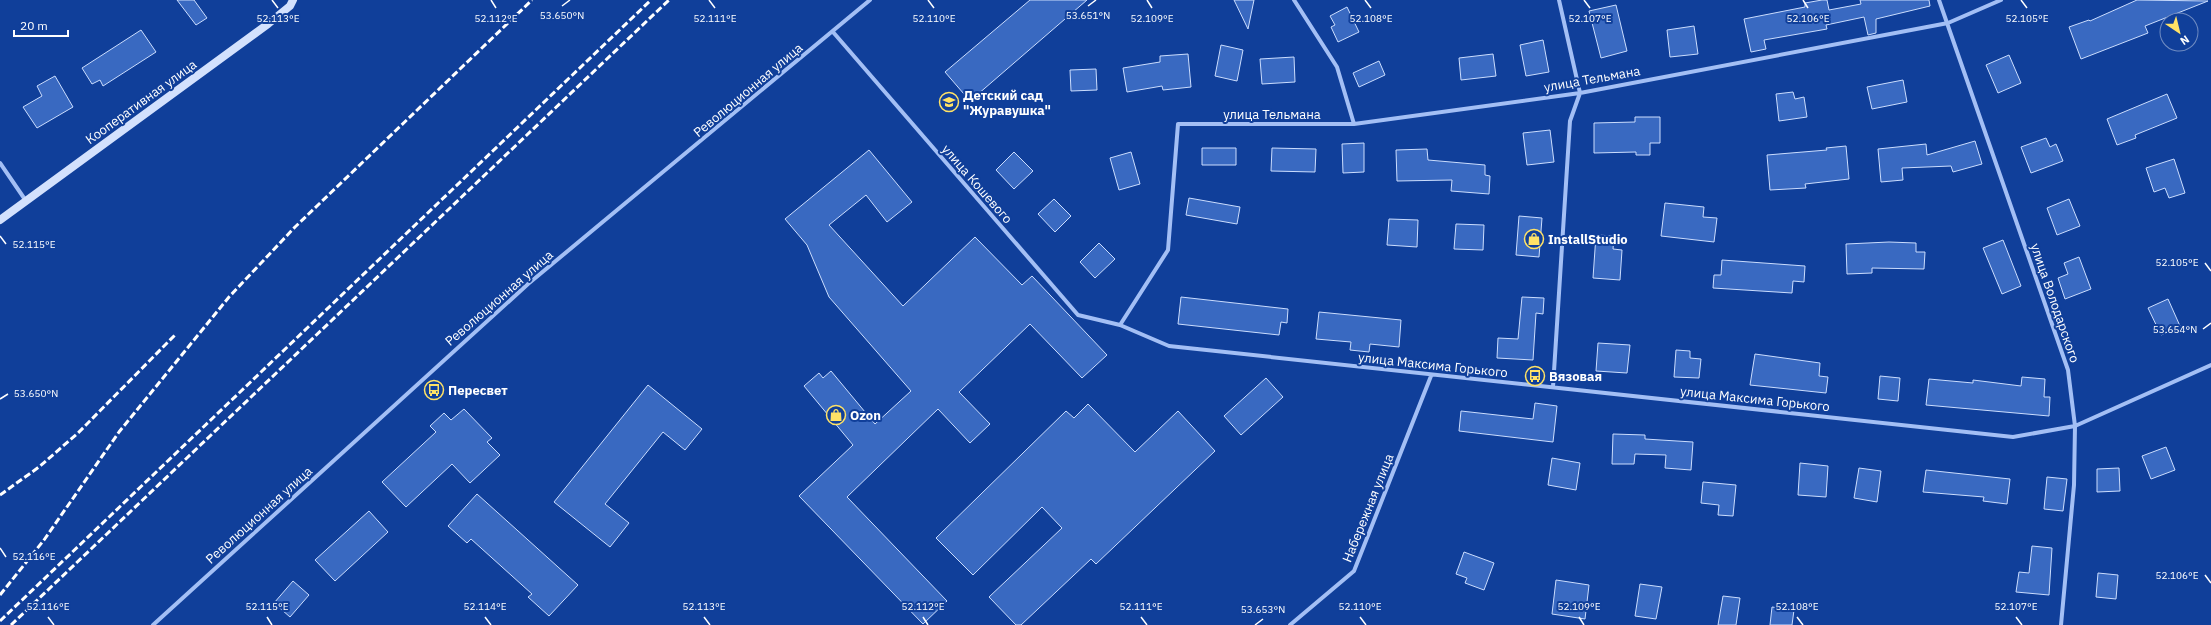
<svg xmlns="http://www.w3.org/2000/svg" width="2211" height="625" font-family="'IBM Plex Sans',sans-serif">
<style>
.building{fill:#3969c1;stroke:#cbddfe}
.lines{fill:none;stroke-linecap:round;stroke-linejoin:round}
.street{stroke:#a3bff5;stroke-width:4}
.secondary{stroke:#d3e1fd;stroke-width:8}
.rail{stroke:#fff;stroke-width:3;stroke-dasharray:7 3;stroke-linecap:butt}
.ticks{fill:none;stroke:#fff;stroke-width:1.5}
.labels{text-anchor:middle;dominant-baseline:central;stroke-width:4;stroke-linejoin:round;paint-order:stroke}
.street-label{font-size:13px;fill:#fff;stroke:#103f9a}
.poi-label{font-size:13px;font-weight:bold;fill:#fff;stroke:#103f9a;text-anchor:start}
.ticks-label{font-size:10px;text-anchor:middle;fill:#fff;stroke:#103f9a;stroke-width:4;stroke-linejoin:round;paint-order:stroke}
</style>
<rect width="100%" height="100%" fill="#103f9a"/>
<path class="building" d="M177,0H194L207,18L196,25Z
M1030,0H1087L970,101L945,72Z
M1234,0H1254L1248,29Z
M1822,0H1827L1829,10L1861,4L1860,0H1929L1930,6L1876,19V33L1868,35L1864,17L1826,25L1827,29L1764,40L1766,49L1751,52L1744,19L1805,7V3Z
M2137,0L2208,1L2145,26L2148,33L2081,59L2069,27L2089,20L2090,21Z
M1616,5L1627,51L1601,58L1589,11Z
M1347,7L1359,32L1338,42L1331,27L1335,25L1330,16Z
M1694,26L1698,54L1670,57L1667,30Z
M141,30L156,52L103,86L100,80L92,84L82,68Z
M1543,40L1549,72L1526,76L1520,45Z
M1221,45L1243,50L1237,81L1215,76Z
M1188,54L1191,87L1163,90L1162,86L1127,92L1123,68L1160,62V56Z
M1493,54L1496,76L1461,80L1459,58Z
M2009,55L2021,83L1998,93L1986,65Z
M1294,57L1295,82L1262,84L1260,59Z
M1379,61L1385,75L1359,87L1353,73Z
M1096,69L1097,90L1071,91L1070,70Z
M55,76L73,107L37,128L23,107L42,96L37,86Z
M1903,80L1907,102L1872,109L1867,87Z
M1793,92L1795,99L1804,97L1807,117L1779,121L1776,94Z
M2167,94L2177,118L2135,135L2136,138L2117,145L2107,119Z
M1635,117H1660V143H1650V155H1636V152L1594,153V123L1635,122Z
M1550,130L1554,162L1527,165L1523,133Z
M2046,138L2050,147L2056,144L2063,161L2031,173L2021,147Z
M1975,141L1982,164L1953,172L1951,166L1902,168L1903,180L1881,182L1878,149L1926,144L1927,155Z
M1364,143V172L1343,173L1342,144Z
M1846,146L1849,179L1805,184L1806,188L1770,190L1767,155L1827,150L1826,148Z
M1202,148H1236V165H1202Z
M1272,148L1316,149L1315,172L1271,171Z
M1427,149L1428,160L1485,165V175L1490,176L1489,194L1451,191L1452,180L1397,181L1396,150Z
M869,150L912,202L887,222L866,195L829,225L903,306L975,237L1022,285L1032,276L1107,355L1082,378L1030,324L959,392L990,424L970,443L938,409L847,497L947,601L923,624L799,496L853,445L804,386L819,373L823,378L831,371L875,424L911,391L829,297L807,245L785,219Z
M1014,152L1033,171L1014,189L996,170Z
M1131,152L1140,184L1119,190L1110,158Z
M2174,159L2185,193L2169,198L2165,188L2154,192L2146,168Z
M1189,198L1240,207L1237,224L1186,215Z
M1054,199L1071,216L1055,232L1038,214Z
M2069,199L2080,226L2057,235L2047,208Z
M1665,203L1704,207L1703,217L1717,218L1714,242L1661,236Z
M1519,216L1542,218L1539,257L1516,255Z
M1389,219L1418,220L1417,247L1387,245Z
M1456,224L1484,225L1483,250L1454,249Z
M1596,235L1614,236L1613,249L1622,250L1620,280L1593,278Z
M2003,240L2021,286L2002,294L1983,248Z
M1889,242L1916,243V252H1925L1924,269L1872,268V273L1847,274L1846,244Z
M1099,243L1115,259L1095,278L1080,262Z
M2079,257L2091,289L2065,299L2058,278L2068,274L2064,263Z
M1722,260L1805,266L1804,282L1793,281L1792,293L1713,288L1714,275H1721Z
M1181,297L1288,309L1287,323L1281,322L1279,335L1178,324Z
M1522,297L1544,298L1543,314L1536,313L1533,360L1497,358L1498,338L1518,339Z
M2168,299L2180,326L2161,335L2148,308Z
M1319,312L1401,320L1399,347L1370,344L1369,352L1350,350L1351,342L1316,339Z
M1598,343L1630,345L1627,373L1596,371Z
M1676,350L1690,351V358L1701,359L1699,378L1674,377Z
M1755,354L1820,363L1819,376L1828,377L1826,393L1750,385Z
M1880,376L1900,378L1898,401L1878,399Z
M2022,377L2045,379L2044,397H2050L2049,416L1926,405L1929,379L1973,383V380L2021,386Z
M1266,378L1283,397L1241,435L1224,416Z
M648,385L702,429L685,450L663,432L605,504L629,523L610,547L554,502Z
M1535,403L1557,406L1553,442L1459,431L1461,411L1533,419Z
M1088,404L1135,452L1178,411L1215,451L1096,564L1091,559L1021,625H1016L989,597L1062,528L1042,507L973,575L936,538L1066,411L1074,418Z
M464,409L492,438L487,442L500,455L470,483L452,464L406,507L382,482L436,432L430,426L444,413L451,420Z
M1613,434L1645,435V439L1693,442L1691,470L1665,468L1666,455L1635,454L1634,464H1612Z
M2166,447L2175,470L2151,479L2142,456Z
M1552,458L1580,463L1576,490L1548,485Z
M1800,463L1828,466L1826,497L1798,495Z
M1859,468L1881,471L1877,502L1854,498Z
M2119,468L2120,491L2097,492V469Z
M1926,470L2010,479L2007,504L1983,501L1984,497L1923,492Z
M2047,477L2067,479L2063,511L2044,509Z
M1703,482L1736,485L1733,516L1718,515L1719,505L1701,503Z
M477,494L578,585L549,616L528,597L532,594L471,539L467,543L448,526Z
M369,511L388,532L335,581L315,560Z
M2032,546L2052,548L2049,595L2016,592L2019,572L2029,573Z
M1464,552L1494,563L1484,590L1465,583L1467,578L1456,574Z
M2098,573L2118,575L2116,599L2096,597Z
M1556,580L1589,585L1585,619L1552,614Z
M293,581L309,595L290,617L274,603Z
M1640,584L1662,587L1656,619L1635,616Z
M1723,596L1740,598L1736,625H1718Z
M1772,607L1794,610L1792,625H1770Z"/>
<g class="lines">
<path class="street" d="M1294,0L1337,67L1354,124
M1939,0L2068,370L2075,426L2074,485L2061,625
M833,32L1078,315L1120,325L1169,346L2013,437L2075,426L2211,365
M0,163L26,201
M1120,325L1168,250L1178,124H1354L1580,93L1948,23L2001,0
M1553,387L1570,121L1580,93L1559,0
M153,625L528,284L870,0
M1290,625L1354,571L1431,376"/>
<path class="secondary" d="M0,220L268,24L290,6L293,0"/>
<path class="rail" d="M0,495L39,467L78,433L175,335
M0,595L44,540L119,432L229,297L295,227L532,0
M0,621L651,0
M11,625L669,0"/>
</g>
<path class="ticks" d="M272,0L278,8M491,0L496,8M709,0L715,8M928,0L934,8M1147,0L1152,8M1365,0L1371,8M1584,0L1590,8M1803,0L1808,8M2021,0L2027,8M562,6L570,0M1088,6L1096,0M0,236L6,244M2205,263L2211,271M2203,329L2211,323M0,399L8,394M0,548L6,557M2205,575L2211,583M48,617L54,625M267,617L272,625M485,617L491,625M704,617L710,625M923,617L928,625M1141,617L1147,625M1360,617L1366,625M1579,617L1584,625M1797,617L1803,625M2016,617L2022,625M1255,625L1263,619"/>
<defs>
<symbol id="school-ring" viewBox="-11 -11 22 22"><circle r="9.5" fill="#103f9a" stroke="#ffe266" stroke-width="1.5"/><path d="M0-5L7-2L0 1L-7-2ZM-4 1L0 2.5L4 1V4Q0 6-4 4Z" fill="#ffe266"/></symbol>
<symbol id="shop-ring" viewBox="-11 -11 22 22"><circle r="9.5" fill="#103f9a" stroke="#ffe266" stroke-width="1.5"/><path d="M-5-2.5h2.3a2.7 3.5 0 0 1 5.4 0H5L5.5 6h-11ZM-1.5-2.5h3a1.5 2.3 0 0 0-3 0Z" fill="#ffe266"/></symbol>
<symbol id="bus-ring" viewBox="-11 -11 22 22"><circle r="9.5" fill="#103f9a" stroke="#ffe266" stroke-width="1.5"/><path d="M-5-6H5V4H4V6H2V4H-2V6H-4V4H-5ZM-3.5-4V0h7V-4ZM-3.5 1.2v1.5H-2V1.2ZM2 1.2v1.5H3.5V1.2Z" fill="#ffe266"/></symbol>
</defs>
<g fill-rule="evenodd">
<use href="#school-ring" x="938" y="91" width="22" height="22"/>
<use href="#shop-ring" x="1523" y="228" width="22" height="22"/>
<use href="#bus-ring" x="1524" y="365" width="22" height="22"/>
<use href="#bus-ring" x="423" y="379" width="22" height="22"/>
<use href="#shop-ring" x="825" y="404" width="22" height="22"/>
</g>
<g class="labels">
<g class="street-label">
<text transform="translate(1592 79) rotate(-10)">улица Тельмана</text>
<text transform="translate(748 90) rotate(-40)">Революционная улица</text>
<text transform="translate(141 102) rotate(-36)">Кооперативная улица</text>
<text x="1272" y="114">улица Тельмана</text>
<text transform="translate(977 184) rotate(49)">улица Кошевого</text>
<text transform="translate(499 298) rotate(-41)">Революционная улица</text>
<text transform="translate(2055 303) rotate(71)">улица Володарского</text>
<text transform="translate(1433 365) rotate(6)">улица Максима Горького</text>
<text transform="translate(1755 399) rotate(6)">улица Максима Горького</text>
<text transform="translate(1368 508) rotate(-68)">Набережная улица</text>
<text transform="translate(259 515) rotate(-42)">Революционная улица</text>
</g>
<g class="poi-label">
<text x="963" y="95">Детский сад<tspan x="963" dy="15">"Журавушка"</tspan></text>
<text x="1548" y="239">InstallStudio</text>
<text x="1549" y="376">Вязовая</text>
<text x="448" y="390">Пересвет</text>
<text x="850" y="415">Ozon</text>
</g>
</g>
<g class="ticks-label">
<text x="562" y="19">53.650°N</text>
<text x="1088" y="19">53.651°N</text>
<text x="278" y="22">52.113°E</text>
<text x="496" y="22">52.112°E</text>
<text x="715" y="22">52.111°E</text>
<text x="934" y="22">52.110°E</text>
<text x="1152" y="22">52.109°E</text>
<text x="1808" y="22">52.106°E</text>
<text x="1371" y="22">52.108°E</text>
<text x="1590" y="22">52.107°E</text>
<text x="2027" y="22">52.105°E</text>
<text x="34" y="248">52.115°E</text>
<text x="2177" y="266">52.105°E</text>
<text x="2175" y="333">53.654°N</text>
<text x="36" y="397">53.650°N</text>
<text x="34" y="560">52.116°E</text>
<text x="2177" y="579">52.106°E</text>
<text x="48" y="610">52.116°E</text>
<text x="267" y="610">52.115°E</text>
<text x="485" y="610">52.114°E</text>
<text x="704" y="610">52.113°E</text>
<text x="923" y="610">52.112°E</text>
<text x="1141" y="610">52.111°E</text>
<text x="1360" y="610">52.110°E</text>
<text x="1579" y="610">52.109°E</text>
<text x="1797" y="610">52.108°E</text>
<text x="2016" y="610">52.107°E</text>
<text x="1263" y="613">53.653°N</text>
</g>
<g transform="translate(2179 32) rotate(145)"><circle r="19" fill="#103f9a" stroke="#708cc2"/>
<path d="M0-3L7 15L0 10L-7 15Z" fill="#ffe266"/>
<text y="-6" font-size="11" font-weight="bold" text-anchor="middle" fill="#ffffff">N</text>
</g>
<path d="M14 30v6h54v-6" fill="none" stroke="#ffffff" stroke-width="2"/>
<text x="20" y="30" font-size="12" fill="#ffffff" stroke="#103f9a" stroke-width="3" paint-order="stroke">20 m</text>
</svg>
